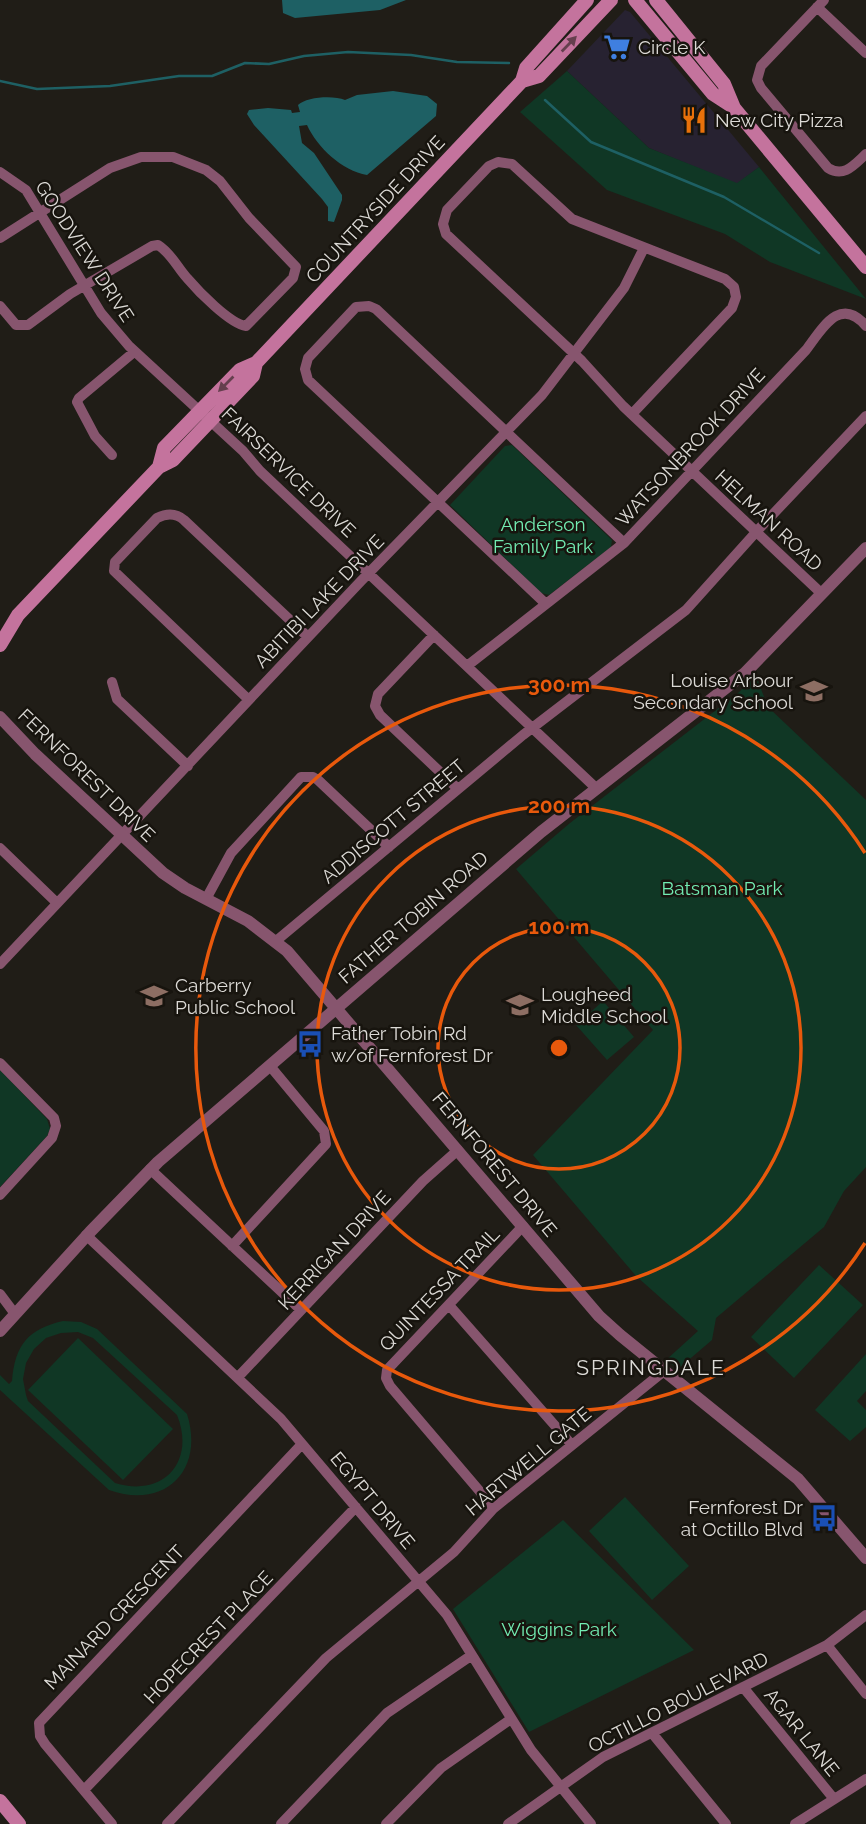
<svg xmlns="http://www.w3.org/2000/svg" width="866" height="1824" font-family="Raleway,sans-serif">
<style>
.commercial{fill:#272231}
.green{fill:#103725;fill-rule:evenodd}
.water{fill:#1e6064}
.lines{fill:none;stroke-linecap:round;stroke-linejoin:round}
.stream{stroke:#1e6064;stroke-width:2.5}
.minor{stroke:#87556e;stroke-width:10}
.tertiary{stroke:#87556e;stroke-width:12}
.secondary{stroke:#c4739d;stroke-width:14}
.oneway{fill:#653f4e}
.ring{fill:none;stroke:#e8590c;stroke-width:3.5}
.labels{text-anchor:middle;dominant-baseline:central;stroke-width:5;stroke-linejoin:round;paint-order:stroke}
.poi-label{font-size:19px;fill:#dcdad6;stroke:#17140e;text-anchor:start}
.street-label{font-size:19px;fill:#dcdad6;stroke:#17140e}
.park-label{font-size:19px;fill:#72ecb2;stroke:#17140e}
.neighbourhood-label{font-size:21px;letter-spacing:2px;fill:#dcdad6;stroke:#17140e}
.centre{fill:#e8590c;stroke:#17140e;stroke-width:3.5}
.ring-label{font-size:21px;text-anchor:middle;font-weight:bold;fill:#e8590c;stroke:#17140e;stroke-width:5;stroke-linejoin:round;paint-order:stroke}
</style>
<rect width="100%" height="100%" fill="#201d17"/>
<path class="commercial" d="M625,10L630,12L759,167L737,184L649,148L567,71Z"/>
<path class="green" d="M567,71L649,148L737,183L759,167L866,299L770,262L725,234L607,190L520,112Z
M512,445L612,540L611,547L549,595L541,593L450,505L505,446Z
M756,676L768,707L866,800V1167L844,1191L824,1227L716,1318L712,1340L678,1369L666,1360L698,1331L636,1276L533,1155L653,1030L516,869L570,823L738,693Z
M603,1001L634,1037L607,1060L576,1025Z
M0,1070L47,1119L50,1129L47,1136L0,1187Z
M819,1265L863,1305L794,1378L751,1337Z
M63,1321L81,1322L97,1329L187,1414C205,1471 164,1510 109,1490L0,1390V1375L9,1384L12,1381C15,1345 28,1329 63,1321ZM78,1332L93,1338L177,1415C196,1462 163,1498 115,1483L28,1401L26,1395L23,1379L26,1363L34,1349L46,1338L61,1333Z
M78,1338L173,1429L123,1480L28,1390Z
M866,1354V1391L857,1401L866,1410V1427L850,1441L815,1410Z
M625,1497L689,1566L652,1600L589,1531Z
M563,1520L694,1650L529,1732L453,1609Z"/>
<path class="water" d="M282,0H406L380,10L295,18L283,13Z
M393,91L427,96L437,104L436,116L367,175C342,171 317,147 307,125L299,126L302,143L314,153L342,195V200L334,222L328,221V207L322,199L254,125L247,114L249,110L268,108L291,110L292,113L300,112L298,105C306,97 333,95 345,100L357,95Z"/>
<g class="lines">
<path class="stream" d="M0,81L37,89L110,86L179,76H212L245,63L269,64L304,56L348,52L411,55L457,62L509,63
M545,100L591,142L724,197L819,253"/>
<path class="minor" d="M824,0L761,66L757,80L761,88L828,168C844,178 854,165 866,154
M817,7L866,53
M0,172L26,190L101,313L129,346L243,451L260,471L597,789
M0,238L110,168L141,157H173L206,170L220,181L249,218L296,267L293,278L246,326C230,324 198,291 187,278C177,267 171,253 158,245L152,246L70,294L28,325H16L0,306
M632,414L732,308L736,297L734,287L725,279L572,219L512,164L498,162L489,166L447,210L443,224L446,234L582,361L623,406L821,593
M112,455L95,436L77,402L79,398L134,352
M546,604L308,380L305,369L308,358L356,307L369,306L376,309L624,543
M434,635L378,694L375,706L380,715L458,789
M467,666L624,543L806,350C822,329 840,295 866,326
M112,682L117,699L188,766
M249,700L114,571L115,562L157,518C167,513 176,513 184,520L308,637
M0,848L57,903
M206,899L231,853L301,777H313L318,780L389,847
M276,941L523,735L686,610L757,531L866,416
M0,964L361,581L542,395L624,288L644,248
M0,1063L54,1118L56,1126L52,1138L0,1195
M150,1169L301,1310
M86,1235L281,1419L447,1615L531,1750L591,1824
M232,1246L326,1144L324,1131L270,1066
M0,1294L15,1314
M449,1305L572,1445
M239,1376L423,1181L458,1150
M494,1508L390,1386L386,1378L387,1370L523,1226
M827,1645L866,1694
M743,1687L834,1799
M652,1733L726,1824
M84,1790L356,1507
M112,1824L45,1744L40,1736L39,1723L302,1444
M167,1824L326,1658L454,1552L494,1508L664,1371
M281,1824L387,1713L472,1655
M386,1824L441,1768L511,1719
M508,1824L603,1757L827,1645L866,1615
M795,1824L866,1779"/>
<path class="tertiary" d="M0,717L35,754L163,873L185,888L248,921L287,951L599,1316L620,1335L798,1479L866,1558
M0,1331L90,1232L158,1162L541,832L745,673L866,548"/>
<path class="secondary" d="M635,0L713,94L733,107
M656,0L724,84L734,108L866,267
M522,81L539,76L611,0
M159,467L164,448L240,370L256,363L522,81L526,68L587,0
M0,645L18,615L159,467L173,460L253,376L256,363
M0,1801L19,1824"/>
</g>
<defs><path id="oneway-solid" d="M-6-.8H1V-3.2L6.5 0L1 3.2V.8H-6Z" transform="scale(1.75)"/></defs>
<g class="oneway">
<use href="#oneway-solid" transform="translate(569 44) rotate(-46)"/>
<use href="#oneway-solid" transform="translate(226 384) rotate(135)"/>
</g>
<g class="ring">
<circle cx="559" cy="1048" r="121"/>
<circle cx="559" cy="1048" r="242"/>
<path d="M865 1243A363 363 0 1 1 865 853"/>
</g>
<defs>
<symbol id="supermarket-bare" viewBox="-9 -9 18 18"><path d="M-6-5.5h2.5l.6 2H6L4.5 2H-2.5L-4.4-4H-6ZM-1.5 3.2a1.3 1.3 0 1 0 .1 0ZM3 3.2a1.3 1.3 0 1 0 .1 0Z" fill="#3f7fe0" stroke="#17140e" stroke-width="2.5" paint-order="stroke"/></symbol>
<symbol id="restaurant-bare" viewBox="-9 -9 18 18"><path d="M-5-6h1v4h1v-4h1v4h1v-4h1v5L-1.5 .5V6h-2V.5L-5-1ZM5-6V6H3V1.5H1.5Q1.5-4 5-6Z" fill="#e8710a" stroke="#17140e" stroke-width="2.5" paint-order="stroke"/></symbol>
<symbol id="school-bare" viewBox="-9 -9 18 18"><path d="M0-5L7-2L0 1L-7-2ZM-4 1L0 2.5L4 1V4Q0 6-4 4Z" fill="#8d6e63" stroke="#17140e" stroke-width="2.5" paint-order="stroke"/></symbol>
<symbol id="bus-bare" viewBox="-9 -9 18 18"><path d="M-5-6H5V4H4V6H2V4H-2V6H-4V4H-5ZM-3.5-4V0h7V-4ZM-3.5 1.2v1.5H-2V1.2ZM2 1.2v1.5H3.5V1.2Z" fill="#1a4fb4" stroke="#17140e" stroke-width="2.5" paint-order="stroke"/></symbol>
</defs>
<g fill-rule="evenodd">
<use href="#supermarket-bare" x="598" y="28" width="38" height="38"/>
<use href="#restaurant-bare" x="675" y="101" width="38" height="38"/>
<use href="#school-bare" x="795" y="672" width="38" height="38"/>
<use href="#school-bare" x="135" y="977" width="38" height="38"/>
<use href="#school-bare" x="501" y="986" width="38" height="38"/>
<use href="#bus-bare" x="291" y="1025" width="38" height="38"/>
<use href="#bus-bare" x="805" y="1499" width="38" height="38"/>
</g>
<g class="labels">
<g class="poi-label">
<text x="638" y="47">Circle K</text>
<text x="715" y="120">New City Pizza</text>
<text x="793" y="680" text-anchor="end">Louise Arbour<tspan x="793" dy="22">Secondary School</tspan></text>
<text x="175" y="985">Carberry<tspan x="175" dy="22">Public School</tspan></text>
<text x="541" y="994">Lougheed<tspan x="541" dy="22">Middle School</tspan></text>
<text x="331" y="1033">Father Tobin Rd<tspan x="331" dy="22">w/of Fernforest Dr</tspan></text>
<text x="803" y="1507" text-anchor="end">Fernforest Dr<tspan x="803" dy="22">at Octillo Blvd</tspan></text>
</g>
<g class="street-label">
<text transform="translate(375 209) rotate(-47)">COUNTRYSIDE DRIVE</text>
<text transform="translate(85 251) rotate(57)">GOODVIEW DRIVE</text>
<text transform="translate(690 447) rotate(-47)">WATSONBROOK DRIVE</text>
<text transform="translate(289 472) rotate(44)">FAIRSERVICE DRIVE</text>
<text transform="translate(769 520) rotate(43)">HELMAN ROAD</text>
<text transform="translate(319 601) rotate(-46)">ABITIBI LAKE DRIVE</text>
<text transform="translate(87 775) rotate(44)">FERNFOREST DRIVE</text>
<text transform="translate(393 821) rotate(-40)">ADDISCOTT STREET</text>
<text transform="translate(413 917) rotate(-41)">FATHER TOBIN ROAD</text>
<text transform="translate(495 1164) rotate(50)">FERNFOREST DRIVE</text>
<text transform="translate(334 1250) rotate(-47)">KERRIGAN DRIVE</text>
<text transform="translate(439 1289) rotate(-46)">QUINTESSA TRAIL</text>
<text transform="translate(528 1461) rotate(-40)">HARTWELL GATE</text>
<text transform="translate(373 1500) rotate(50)">EGYPT DRIVE</text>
<text transform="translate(114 1617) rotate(-46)">MAINARD CRESCENT</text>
<text transform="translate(208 1637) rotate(-46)">HOPECREST PLACE</text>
<text transform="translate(678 1702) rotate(-27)">OCTILLO BOULEVARD</text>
<text transform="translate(802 1732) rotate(51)">AGAR LANE</text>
</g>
<g class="park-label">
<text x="543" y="524">Anderson<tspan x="543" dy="22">Family Park</tspan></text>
<text x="722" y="888">Batsman Park</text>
<text x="559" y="1629">Wiggins Park</text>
</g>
<g class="neighbourhood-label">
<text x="651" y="1367">SPRINGDALE</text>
</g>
</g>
<circle cx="559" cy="1048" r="10" class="centre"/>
<g class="ring-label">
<text x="559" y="692">300 m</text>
<text x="559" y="813">200 m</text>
<text x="559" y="934">100 m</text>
</g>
</svg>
